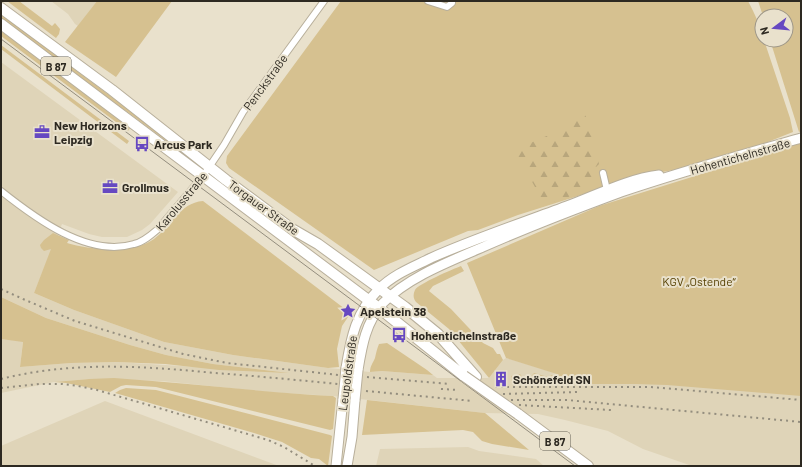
<svg xmlns="http://www.w3.org/2000/svg" width="802" height="467" font-family="Barlow,sans-serif">
<style>
.built{fill:#dfd4b8}
.green{fill:#d6c190}
.forest{fill:url(#forest-firs)}
.lines{fill:none;stroke-linecap:round;stroke-linejoin:round}
.street-casing{stroke:#b8af9b;stroke-width:8}
.secondary-casing{stroke:#b8af9b;stroke-width:11}
.primary-casing{stroke:#b8af9b;stroke-width:12}
.street{stroke:#fff;stroke-width:6}
.secondary{stroke:#fff;stroke-width:9}
.primary{stroke:#fff;stroke-width:10}
.tram{stroke:#938d7e;stroke-width:1}
.rail{stroke:#938d7e;stroke-width:2;stroke-dasharray:2 4;stroke-linecap:butt}
.secondary-bridge-casing{stroke:#b8af9b;stroke-width:11;stroke-linecap:butt}
.primary-bridge-casing{stroke:#b8af9b;stroke-width:12;stroke-linecap:butt}
.secondary-bridge{stroke:#fff;stroke-width:9}
.primary-bridge{stroke:#fff;stroke-width:10}
.labels{text-anchor:middle;dominant-baseline:central;stroke-width:4;stroke-linejoin:round;paint-order:stroke}
.shield{fill:#e9e1cc;stroke:#656054;stroke-width:1}
.shield-label{font-size:11px;font-weight:bold;fill:#2d2921}
.street-label{font-size:12px;fill:#2d2921;stroke:#e9e1cc}
.poi-label{font-size:12px;font-weight:bold;fill:#2d2921;stroke:#e9e1cc;text-anchor:start}
.park-label{font-size:12px;fill:#574204;stroke:#e9e1cc}
</style>
<defs>
<pattern id="forest-firs" width="22" height="20" patternUnits="userSpaceOnUse"><rect width="22" height="20" fill="#d6c190"/><path d="M5 1l3.5 6h-7zM16 11l3.5 6h-7z" fill="#b8a67c"/></pattern>
</defs>
<rect width="100%" height="100%" fill="#e9e1cc"/>
<path class="built" d="M51,1H97L78,26L75,24L68,14Z
M1,62L178,192L150,224L142,230L127,237H102L89,234L62,224L34,293L74,310L164,342L233,355L328,368L370,372L382,371L433,375L437,378H489L503,360L506,358L562,375L801,389V466H692L643,449L608,431L565,420L538,414L485,413L333,396L267,392L162,381L89,379L54,382L1,393V339L23,341L20,367L71,363L116,362L281,372L213,364L166,355L130,345L46,318L1,297Z
M105,401L279,466H1V446Z
M468,447L479,451L536,459L544,466H376L380,449Z"/>
<path class="green" d="M7,1H19L52,26L55,23L60,29L59,34L56,38Z
M97,1H172L116,77L65,42Z
M341,1H748C754,13 762,27 762,40H764L790,118L793,132L760,145L684,168L641,176L518,215L478,230L468,231L374,270L229,168L226,163L227,156Z
M758,1H801V131L799,132L770,40H786V16H763Z
M1,14L189,155L190,156L189,158L126,111L105,99L1,22Z
M1,31L130,128L128,131L1,36Z
M1,45L129,141L127,144L1,49Z
M801,143V396L667,385L635,384H512L511,376L520,374L523,378L529,379L534,373L548,377L552,375H560L506,358L467,263L599,206Z
M203,201L345,309L348,317L342,326L337,349L339,367L328,368L233,355L164,342L74,310L34,293L51,249L44,251L41,248L40,245L44,240L53,233L69,240L67,243C90,250 134,254 154,239C171,227 179,203 203,201Z
M461,266L464,271L433,286L429,291L451,309L483,343L493,348L497,354H500L503,360L489,378L449,329L416,302C413,298 413,294 415,290C418,284 453,269 461,266Z
M1,297L46,318L130,345L166,355L213,364L289,373L219,370L165,364L116,362L71,363L20,367L23,342L1,339Z
M387,343L427,370L433,375L382,371L370,372C370,366 373,363 375,358C376,353 377,349 379,344Z
M114,378C187,383 260,392 333,396L336,398L333,429L330,430L156,387L126,385L121,386L110,392L66,383L54,382L89,379Z
M126,388L156,390L330,435L332,436L328,466L319,459L311,458L282,442L254,433L115,393L120,390Z
M367,400L485,413L529,450L492,444L482,441L473,432L463,430L362,435Z"/>
<path class="forest" d="M576,111H582C592,122 595,149 599,164L595,168L596,181L590,190L543,205L540,203C539,199 539,194 537,191C530,174 517,169 516,149L549,135L556,134L563,128Z"/>
<g class="lines">
<defs>
<path id="street" d="M428,1L447,7L452,3V1
M603,173L607,190
M1,191C35,218 88,258 134,244C143,242 151,235 158,229L203,176L224,145L243,112L324,1"/>
<path id="secondary" d="M346,368C351,337 356,312 379,289C394,274 413,267 431,258C476,238 522,223 567,206C597,195 627,179 659,175
M358,370C362,345 366,322 383,303C408,277 451,261 483,247C528,227 575,209 621,192C680,172 741,155 801,138
M336,466L343,399
M347,466L352,437L355,400"/>
<path id="primary" d="M1,8L112,90L226,180L292,229L318,244L405,307L438,334L476,377
M1,24L111,107L379,308L464,376
M518,414L588,466"/>
</defs>
<use href="#street" class="street-casing"/>
<use href="#secondary" class="secondary-casing"/>
<use href="#primary" class="primary-casing"/>
<use href="#street" class="street"/>
<use href="#secondary" class="secondary"/>
<use href="#primary" class="primary"/>
<path class="tram" d="M1,39L575,466"/>
<path class="rail" d="M1,289L23,299L75,321L183,354L227,363L339,375
M367,377L450,384
M1,379C73,361 142,366 215,373C256,376 297,380 338,384
M495,387H651L801,400
M1,388L39,384H62L78,386L97,390L268,440L284,447L315,466
M441,389L458,390
M366,391L473,401
M503,394L577,392
M511,400H567L801,422
M519,405L611,410"/>
<defs>
<path id="secondary-bridge" d="M343,399L346,368
M355,400L358,370"/>
<path id="primary-bridge" d="M464,376L518,414"/>
</defs>
<use href="#secondary-bridge" class="secondary-bridge-casing"/>
<use href="#primary-bridge" class="primary-bridge-casing"/>
<use href="#secondary-bridge" class="secondary-bridge"/>
<use href="#primary-bridge" class="primary-bridge"/>
</g>
<defs>
<symbol id="office-bare" viewBox="-9 -9 18 18"><path d="M-6-3h4V-5.5h4V-3h4V5H-6ZM-1-4.5V-3h2v-1.5ZM-6 0V1H6V0Z" fill="#6648c1" stroke="#e9e1cc" stroke-width="2.5" paint-order="stroke"/></symbol>
<symbol id="bus-bare" viewBox="-9 -9 18 18"><path d="M-5-6H5V4H4V6H2V4H-2V6H-4V4H-5ZM-3.5-4V0h7V-4ZM-3.5 1.2v1.5H-2V1.2ZM2 1.2v1.5H3.5V1.2Z" fill="#6648c1" stroke="#e9e1cc" stroke-width="2.5" paint-order="stroke"/></symbol>
<symbol id="sight-bare" viewBox="-9 -9 18 18"><path d="M0-6L1.8-2.2L6-1.7L2.9 1.2L3.7 5.4L0 3.3L-3.7 5.4L-2.9 1.2L-6-1.7L-1.8-2.2Z" fill="#6648c1" stroke="#e9e1cc" stroke-width="2.5" paint-order="stroke"/></symbol>
<symbol id="building-bare" viewBox="-9 -9 18 18"><path d="M-4-6H4V6H1V3H-1V6H-4ZM-2.5-4.3h1.7v1.8h-1.7ZM.8-4.3h1.7v1.8H.8ZM-2.5-1h1.7V.8h-1.7ZM.8-1h1.7V.8H.8Z" fill="#6648c1" stroke="#e9e1cc" stroke-width="2.5" paint-order="stroke"/></symbol>
</defs>
<g fill-rule="evenodd">
<use href="#office-bare" x="31" y="121" width="22" height="22"/>
<use href="#bus-bare" x="131" y="133" width="22" height="22"/>
<use href="#office-bare" x="99" y="176" width="22" height="22"/>
<use href="#sight-bare" x="337" y="300" width="22" height="22"/>
<use href="#bus-bare" x="388" y="324" width="22" height="22"/>
<use href="#building-bare" x="490" y="368" width="22" height="22"/>
</g>
<g class="labels">
<g class="shield">
<rect x="41" y="57" width="30" height="18" rx="3"/>
<rect x="540" y="432" width="30" height="18" rx="3"/>
</g>
<g class="shield-label">
<text x="56" y="66">B 87</text>
<text x="555" y="441">B 87</text>
</g>
<g class="street-label">
<text transform="translate(265 82) rotate(-54)">Penckstraße</text>
<text transform="translate(740 156) rotate(-16)">Hohentichelnstraße</text>
<text transform="translate(181 201) rotate(-50)">Karolusstraße</text>
<text transform="translate(264 207) rotate(36)">Torgauer Straße</text>
<text transform="translate(347 373) rotate(-82)">Leupoldstraße</text>
</g>
<g class="poi-label">
<text x="54" y="125">New Horizons<tspan x="54" dy="14">Leipzig</tspan></text>
<text x="154" y="144">Arcus Park</text>
<text x="122" y="187">Grollmus</text>
<text x="360" y="311">Apelstein 38</text>
<text x="411" y="335">Hohentichelnstraße</text>
<text x="513" y="379">Schönefeld SN</text>
</g>
<g class="park-label">
<text x="699" y="281">KGV „Ostende“</text>
</g>
</g>
<rect width="802" height="467" fill="none" stroke="#2d2921" stroke-width="4"/>
<g transform="translate(774 28) rotate(254)"><circle r="19" fill="#e9e1cc" stroke="#9e9788"/>
<path d="M0-3L7 15L0 10L-7 15Z" fill="#6648c1"/>
<text y="-6" font-size="11" font-weight="bold" text-anchor="middle" fill="#2d2921">N</text>
</g>
</svg>
